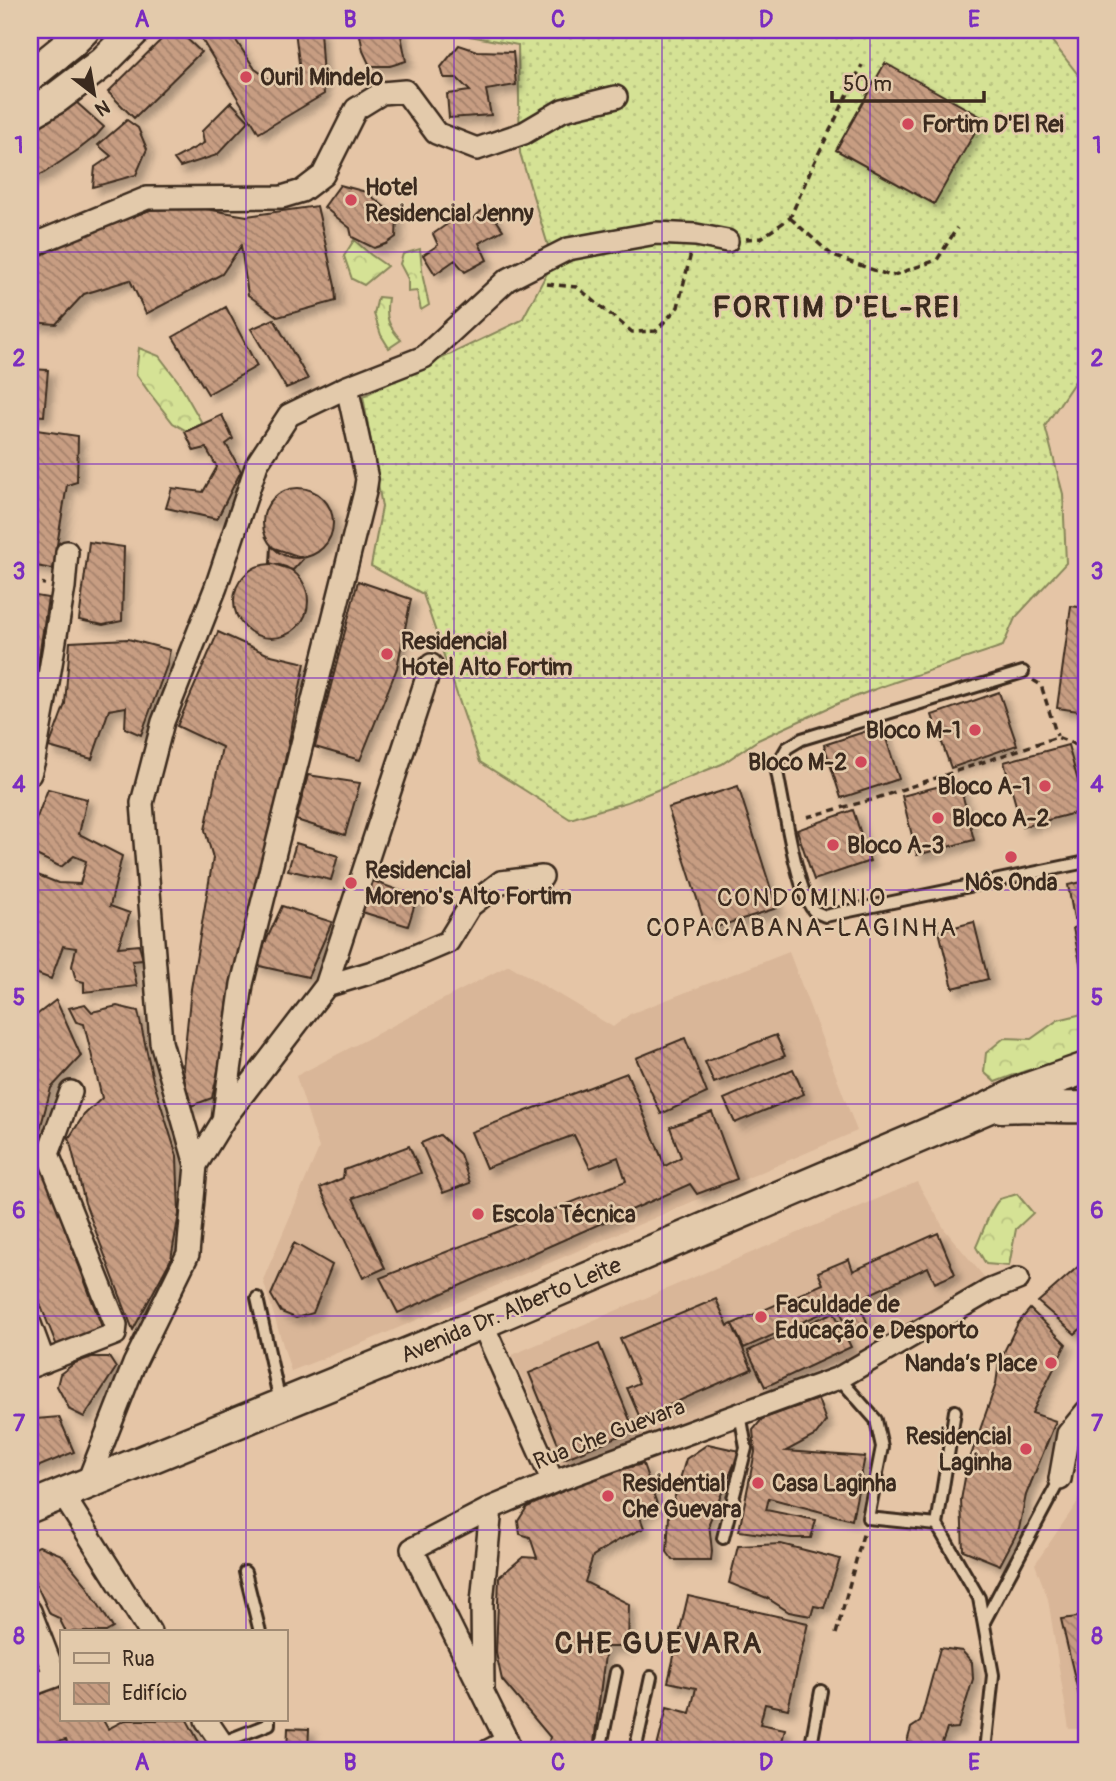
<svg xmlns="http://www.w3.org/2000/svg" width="1116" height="1781" font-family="Pangolin,sans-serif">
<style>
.built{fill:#d9b698}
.grass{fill:url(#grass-dots);stroke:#88865a;stroke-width:2}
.forest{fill:url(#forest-crowns);stroke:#88865a;stroke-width:2}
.building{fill:url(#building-back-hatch);stroke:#3b2a1e;stroke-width:2;filter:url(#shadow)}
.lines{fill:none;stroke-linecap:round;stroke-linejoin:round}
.lane-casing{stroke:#3b2a1e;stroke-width:16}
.street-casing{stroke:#3b2a1e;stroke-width:26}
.secondary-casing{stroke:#3b2a1e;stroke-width:35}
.path{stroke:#3b2a1e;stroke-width:3.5;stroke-dasharray:7 5;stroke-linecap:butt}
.lane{stroke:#e3caab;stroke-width:10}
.street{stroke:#e3caab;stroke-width:21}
.secondary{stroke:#e3caab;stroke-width:30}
.grid{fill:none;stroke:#7b2cbf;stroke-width:2;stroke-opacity:0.55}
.poi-dot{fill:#d1495b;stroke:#e3caab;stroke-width:2.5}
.labels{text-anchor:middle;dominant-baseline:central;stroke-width:5;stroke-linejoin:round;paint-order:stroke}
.poi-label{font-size:23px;font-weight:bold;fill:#3b2a1e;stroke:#e3caab;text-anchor:start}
.street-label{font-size:23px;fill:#3b2a1e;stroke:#e3caab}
.quarter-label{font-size:26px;letter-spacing:2px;fill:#3b2a1e;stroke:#e3caab}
.district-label{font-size:30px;font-weight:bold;letter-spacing:2px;fill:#3b2a1e;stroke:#e3caab}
.neatline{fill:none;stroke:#7b2cbf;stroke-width:2.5}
.grid-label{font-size:23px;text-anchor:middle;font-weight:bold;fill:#7b2cbf}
</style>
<defs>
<pattern id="grass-dots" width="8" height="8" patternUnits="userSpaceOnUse" patternTransform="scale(1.75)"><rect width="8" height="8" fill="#d5e295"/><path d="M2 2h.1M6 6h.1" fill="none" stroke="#b8c280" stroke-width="1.8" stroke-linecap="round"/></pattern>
<pattern id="forest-crowns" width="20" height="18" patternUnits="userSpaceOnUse" patternTransform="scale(1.75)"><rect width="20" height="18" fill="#d5e295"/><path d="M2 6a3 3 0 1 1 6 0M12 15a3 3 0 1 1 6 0" fill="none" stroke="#b8c280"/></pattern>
<pattern id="building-back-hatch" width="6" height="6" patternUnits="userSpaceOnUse" patternTransform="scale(1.75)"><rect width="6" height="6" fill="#c79d82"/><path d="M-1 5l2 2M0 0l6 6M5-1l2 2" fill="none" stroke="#a3806a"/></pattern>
<filter id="shadow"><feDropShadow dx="6" dy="6" stdDeviation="3.5" flood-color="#0004"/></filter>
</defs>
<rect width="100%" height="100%" fill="#e5c5a6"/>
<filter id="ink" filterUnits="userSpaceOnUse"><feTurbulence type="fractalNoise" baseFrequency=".0143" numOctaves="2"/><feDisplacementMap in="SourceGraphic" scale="14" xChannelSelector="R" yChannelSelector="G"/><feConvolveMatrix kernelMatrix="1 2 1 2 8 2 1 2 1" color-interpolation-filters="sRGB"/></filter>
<g filter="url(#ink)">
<path class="built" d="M789,952L857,1131L370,1340L291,1371L263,1280L319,1148L296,1076L509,965L613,1027L630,1014Z
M917,1182L945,1230L985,1278L856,1356L562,1468L512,1355Z
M1086,1443V1729H1069L1048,1599L1035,1564L1077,1503Z"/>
<path class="grass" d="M466,30H1040L1051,40L1086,85V368L1075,381L1045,426L1063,494L1066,563L1015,618L1003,646L886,685L839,703L758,740L722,764L627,802L570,819L480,762L423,594L371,566L382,507L363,396L522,320L553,262L520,153L518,45L470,36Z"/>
<path class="forest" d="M354,240L371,255L387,266L364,285L352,279L344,256Z
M420,249L423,278L429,305L421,310L417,291L408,292V279L400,264L403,254Z
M378,297L388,298C385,317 388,326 401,340L389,348L381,335L374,314Z
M139,348L159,356L178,381L202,423L187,431L173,423L148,391L136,374Z
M1086,1013V1059L1082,1062L1047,1065L1025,1071L995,1082L984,1072L986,1053L1004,1038L1031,1039L1058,1020Z
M1017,1194L1033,1213L1016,1229L1009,1266L986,1264L976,1247C982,1235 990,1207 1000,1199C1004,1197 1012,1196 1017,1194Z"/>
<path class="building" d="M171,30H178L201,52L134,118L108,92Z
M196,30H229L255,69L276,84L288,83L300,71L295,30H320L324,94L259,133Z
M359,30H400L406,61L390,66H370L363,51Z
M459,45L477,51L513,52L516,85L486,90L491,115L449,118L447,94L470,91L457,78H444L441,67Z
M885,63L983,118L934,204L836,150Z
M76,102L104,127L96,136L78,150L44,173L30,180V132Z
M231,102L249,121L217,155L180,167L174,159L204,143L202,131Z
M127,120L138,128L147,149L136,175L93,187L95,167L111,156L98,145Z
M340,185L366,192L397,217L396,237L386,244L374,248L352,237L350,228L324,207Z
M317,206L335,286L336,301L278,317L248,295L241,246L222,274L146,314L130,280L84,294L56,324L30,322V261L79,236L150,210L194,207L247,216Z
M487,206L503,230L479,243L487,260L465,272L455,260L435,274L423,255L438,245L433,234L463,213L470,221Z
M226,307L257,366L208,394L173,337Z
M274,319L308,379L286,388L251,329Z
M30,369L48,370L44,416L30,415Z
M222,415L233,439L226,444L241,471L217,519L166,508L172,488L203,492L217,467L206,448L194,451L185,432Z
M30,429L78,436L77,482L67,485L53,569L30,565Z
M263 523a35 35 0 1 1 70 0a35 35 0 1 1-70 0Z
M89,542L124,547L122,621L103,625L79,620Z
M271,547L304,558L293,570L270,563Z
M234 601a37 37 0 1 1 74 0a37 37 0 1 1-74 0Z
M358,581L411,599L397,668L360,760L315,747Z
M30,595L48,598L36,677L30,676Z
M1071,606L1086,608V712L1057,708Z
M218,632L267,654L305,663L263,867L212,1098L188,1107L183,1067L191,989L213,858L205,830L222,747L177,726Z
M128,639L170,650L167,665L141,735L125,728L126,707L109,710L92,759L49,747L65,704L70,642Z
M999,692L1017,745L951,768L932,715Z
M882,726L899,779L841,798L824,745Z
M1068,745L1086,810L1022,827L1004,762Z
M308,775L360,783L345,835L296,820Z
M959,781L974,840L917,855L902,796Z
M738,786L777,908L707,930L668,808Z
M48,789L87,799L79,834L122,856L110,906L130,913L118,947L139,945L143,960L132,961L137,986L84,992V982L76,980L72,966L76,948L63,946L51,979L30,971V872L58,883L80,884L86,861L74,856L61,867L30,852V835Z
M853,810L870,861L814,880L797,830Z
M296,843L338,856L331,880L288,870Z
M373,881L417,897L408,926L362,912Z
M1086,881V917L1074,919L1068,885Z
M282,906L332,922L308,977L255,965Z
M974,922L988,979L953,988L939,931Z
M1086,925V992L1073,928Z
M56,1000L81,1056L51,1088L35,1148L103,1330L57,1346L30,1279V1020Z
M85,1004L92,1012L117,1006L138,1011L153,1080L177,1156L179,1214L171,1259L133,1330L85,1203L69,1138L84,1115L102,1098L84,1024L76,1022L69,1008Z
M776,1035L785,1056L714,1083L705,1062Z
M685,1038L707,1093L661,1114L636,1058Z
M793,1069L804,1094L735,1123L724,1099Z
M627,1073L665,1166L681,1157L670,1127L712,1112L737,1179L697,1194L690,1184L398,1313L380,1278L626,1181L618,1157L590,1168L574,1135L486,1168L471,1132Z
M440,1135L460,1154L470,1183L443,1193L421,1143Z
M409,1146L421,1173L353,1198L385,1268L363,1278L320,1188L343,1178L344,1170Z
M938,1233L955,1274L935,1283L928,1267L857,1300L867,1322L848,1329L838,1306L744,1348L732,1324L823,1284L818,1272L849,1259L853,1271Z
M294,1243L332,1265L313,1313L296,1318L281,1312L271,1295Z
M1081,1264L1086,1265V1324L1075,1334L1038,1302Z
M716,1299L728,1326L732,1324L752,1369L640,1418L627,1388L639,1383L620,1339Z
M1030,1309L1066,1344L1032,1413L1056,1421L1026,1495L1019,1529L1000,1565L963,1550L961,1500L967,1467L996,1384L999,1362L1018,1323Z
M834,1312L851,1347L765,1387L748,1351Z
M599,1344L634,1430L564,1459L529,1373Z
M92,1357H109L116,1368L84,1417L70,1410L57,1386L60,1374L75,1363Z
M818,1399L826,1421L816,1435L786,1451L865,1457L852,1520L769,1498L766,1510L816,1520L811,1538H791L739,1531L755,1452L753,1430L762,1419Z
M30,1406L36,1419L59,1417L74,1452L30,1470Z
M708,1444L740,1451L709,1523L712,1551L711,1560H673L667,1552L669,1516L686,1459Z
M643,1464L657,1504L640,1517L644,1528L619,1540L593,1556L585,1582L629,1604L628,1647H606L593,1751H547L550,1737L502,1680L496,1653L499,1577L523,1557L537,1558L530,1537L520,1534L518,1521L527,1507L601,1474Z
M781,1544L840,1559L824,1608L814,1606L811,1616L789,1612L767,1598L729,1583L738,1546Z
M39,1546L62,1555L85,1583L113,1628L106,1632H66L59,1618L50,1614L30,1571V1550Z
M688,1596L808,1623L788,1709L765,1704L760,1724L785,1729L780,1751H656L667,1707L690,1713L696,1688L668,1682Z
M1086,1616V1721H1085L1061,1619Z
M940,1648L962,1651L972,1662L973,1679L958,1728L947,1729L939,1751L907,1742L911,1728L920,1722Z
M61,1685V1720H103L108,1729L125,1720H187L199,1742L179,1751H70L66,1740L30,1748V1728L32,1727L30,1722V1699Z
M288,1728L309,1729L308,1751H287Z"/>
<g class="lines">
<defs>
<path id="lane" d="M1023,672L802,739L787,748L776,767C782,793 797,897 815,912C816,912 825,916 825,916L1086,862
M257,1298L280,1402
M839,1378L876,1420L882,1447L868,1518L937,1525L955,1411
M937,1525L979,1598L993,1675L985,1751
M723,1538L746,1448L740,1413
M245,1572L260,1632
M984,1622L1060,1479
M221,1743L269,1724V1720
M600,1751L616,1672
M635,1751L651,1677
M810,1751L821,1691"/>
<path id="street" d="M30,246L147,198L282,197L302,191L323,175L356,109L382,93L405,91L436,133L477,149L524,133L563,110L616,97
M30,691L46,694L64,587L67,552
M30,774L34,760L46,694
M326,986L389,967L448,942L470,906L501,882L542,877
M224,1119L326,986L431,665
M196,1165L161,1042L142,803L163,722L216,587L257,464L289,415L347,387
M482,1323L553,1482
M30,1324L44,1362
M30,1367L115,1334L116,1325L48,1154L71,1092
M1060,1479L1068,1434L1086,1412
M87,1484L134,1364L188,1254L196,1165L223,1121L242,984L365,492L367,479L347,387L424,357L507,280L568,249L656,233L696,235L727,241
M63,1495L150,1632
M30,1611L55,1676L30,1685
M483,1686L482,1603L491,1508
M206,1720L227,1751
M488,1751L507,1741
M509,1751L507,1741L412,1549L491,1508L553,1482L839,1378L990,1290L1018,1279"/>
<path id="secondary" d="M30,76L72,42L84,30
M30,113L56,98L102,63L135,30
M1001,1107C1030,1105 1058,1108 1086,1107
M30,1507L482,1323L990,1107L1026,1089L1086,1068"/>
</defs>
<use href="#lane" class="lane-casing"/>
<use href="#street" class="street-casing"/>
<use href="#secondary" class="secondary-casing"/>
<path class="path" d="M790,218L833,256L891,276L937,260L957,228
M746,239L761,238L790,218L812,167L862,65
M547,284L577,287L632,332L656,331L678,307L691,253
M30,582L45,584
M1033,680L1041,685L1057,736
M807,817L871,800L1057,737L1086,749
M836,1634L864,1531"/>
<use href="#lane" class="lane"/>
<use href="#street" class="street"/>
<use href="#secondary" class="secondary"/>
</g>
</g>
<path class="grid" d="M246,30V1632M454,30V1751M662,30V1751M870,30V1751M30,252H1086M30,464H1086M30,678H1086M30,890H1086M30,1104H1086M30,1316H1086M30,1530H1086M246,1720V1751"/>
<g class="poi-dot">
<circle cx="246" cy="77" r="7"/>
<circle cx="908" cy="124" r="7"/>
<circle cx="351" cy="200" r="7"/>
<circle cx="387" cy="654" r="7"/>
<circle cx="975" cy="730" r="7"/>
<circle cx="861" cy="762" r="7"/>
<circle cx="1045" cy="786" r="7"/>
<circle cx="938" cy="818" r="7"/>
<circle cx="833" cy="845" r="7"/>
<circle cx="1011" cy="857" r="7"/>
<circle cx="351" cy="883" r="7"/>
<circle cx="478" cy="1214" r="7"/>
<circle cx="761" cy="1317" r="7"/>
<circle cx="1051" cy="1363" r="7"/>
<circle cx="1026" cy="1449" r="7"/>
<circle cx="758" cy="1483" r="7"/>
<circle cx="608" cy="1496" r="7"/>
</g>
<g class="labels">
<g class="poi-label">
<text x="260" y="77">Ouril Mindelo</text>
<text x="922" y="124">Fortim D'El Rei</text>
<text x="365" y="187">Hotel<tspan x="365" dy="26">Residencial Jenny</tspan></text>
<text x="401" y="641">Residencial<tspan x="401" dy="26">Hotel Alto Fortim</tspan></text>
<text x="961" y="730" text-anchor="end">Bloco M-1</text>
<text x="847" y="762" text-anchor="end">Bloco M-2</text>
<text x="1031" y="786" text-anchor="end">Bloco A-1</text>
<text x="952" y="818">Bloco A-2</text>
<text x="847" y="845">Bloco A-3</text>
<text x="365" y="870">Residencial<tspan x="365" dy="26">Moreno's Alto Fortim</tspan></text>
<text x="1011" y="882" text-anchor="middle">Nôs Onda</text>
<text x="492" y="1214">Escola Técnica</text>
<text x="775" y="1304">Faculdade de<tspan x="775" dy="26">Educação e Desporto</tspan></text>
<text x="1037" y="1363" text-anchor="end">Nanda’s Place</text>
<text x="1012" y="1436" text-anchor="end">Residencial<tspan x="1012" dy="26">Laginha</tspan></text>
<text x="622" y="1483">Residential<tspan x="622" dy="26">Che Guevara</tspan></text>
<text x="772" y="1483">Casa Laginha</text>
</g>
<g class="street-label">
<text transform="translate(511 1310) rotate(-23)">Avenida Dr. Alberto Leite</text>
<text transform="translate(609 1434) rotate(-21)">Rua Che Guevara</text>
</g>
<g class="quarter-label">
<text x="802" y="898">CONDÓMINIO<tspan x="802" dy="30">COPACABANA-LAGINHA</tspan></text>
</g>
<g class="district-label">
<text x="837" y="307">FORTIM D'EL-REI</text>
<text x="659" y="1643">CHE GUEVARA</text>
</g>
</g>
<rect width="1116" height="1781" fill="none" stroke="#e3caab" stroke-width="77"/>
<rect x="60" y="1630" width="228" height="91" fill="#e3caab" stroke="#a08a73" stroke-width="2"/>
<rect x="74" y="1653" width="35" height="10" fill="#e3caab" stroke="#a08a73" stroke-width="2"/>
<text x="122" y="1666" font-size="21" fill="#3b2a1e">Rua</text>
<rect x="74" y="1683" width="35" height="21" fill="url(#building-back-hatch)" stroke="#a08a73" stroke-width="2"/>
<text x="122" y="1700" font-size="21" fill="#3b2a1e">Edifício</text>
<g transform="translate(94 94) rotate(149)" stroke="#e3caab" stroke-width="5" paint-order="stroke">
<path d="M0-5L12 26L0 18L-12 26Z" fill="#3b2a1e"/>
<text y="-10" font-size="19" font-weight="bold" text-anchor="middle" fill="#3b2a1e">N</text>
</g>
<path d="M832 91v10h152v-10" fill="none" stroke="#3b2a1e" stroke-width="3.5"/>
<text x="843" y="91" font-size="21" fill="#3b2a1e" stroke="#e3caab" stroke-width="5" paint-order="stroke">50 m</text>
<rect x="38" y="38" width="1040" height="1704" class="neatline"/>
<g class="grid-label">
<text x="142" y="27">A</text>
<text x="350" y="27">B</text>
<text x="558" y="27">C</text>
<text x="766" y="27">D</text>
<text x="974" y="27">E</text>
<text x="19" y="153">1</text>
<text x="1097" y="153">1</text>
<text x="19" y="366">2</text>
<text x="1097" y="366">2</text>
<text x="19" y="579">3</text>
<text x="1097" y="579">3</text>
<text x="19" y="792">4</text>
<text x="1097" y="792">4</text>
<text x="19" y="1005">5</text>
<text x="1097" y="1005">5</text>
<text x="19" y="1218">6</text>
<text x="1097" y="1218">6</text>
<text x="19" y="1431">7</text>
<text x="1097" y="1431">7</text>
<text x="19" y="1644">8</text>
<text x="1097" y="1644">8</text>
<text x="142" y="1770">A</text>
<text x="350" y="1770">B</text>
<text x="558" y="1770">C</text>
<text x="766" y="1770">D</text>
<text x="974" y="1770">E</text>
</g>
</svg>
